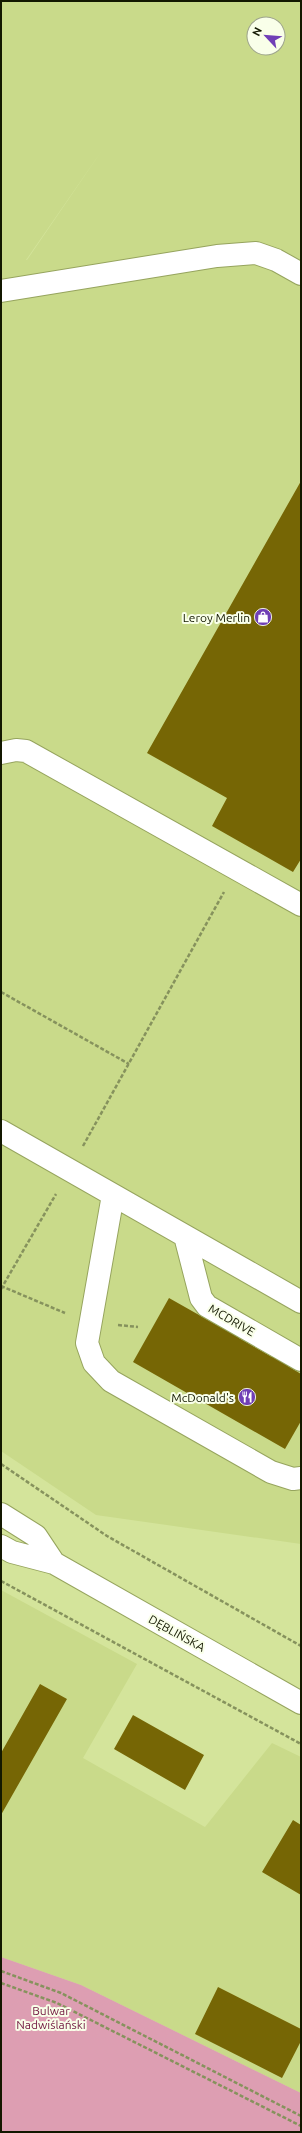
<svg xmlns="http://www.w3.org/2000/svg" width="302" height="2133" font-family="Ubuntu,sans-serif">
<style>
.built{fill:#c9da8a;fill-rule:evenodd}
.green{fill:#dd9eb2}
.building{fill:#766605}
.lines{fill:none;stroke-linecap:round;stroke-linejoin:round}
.minor-casing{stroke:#96a45e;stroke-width:24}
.major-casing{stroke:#96a45e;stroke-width:24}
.path{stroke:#86925d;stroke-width:2.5;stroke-dasharray:4 2;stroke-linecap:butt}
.minor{stroke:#fff;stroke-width:22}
.major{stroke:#fff;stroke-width:22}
.labels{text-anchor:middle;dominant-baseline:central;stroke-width:4;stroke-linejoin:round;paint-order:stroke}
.poi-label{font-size:12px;fill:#131800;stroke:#f9ffe9;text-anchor:end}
.street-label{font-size:12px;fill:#131800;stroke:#f9ffe9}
.park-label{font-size:12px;fill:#721840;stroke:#f9ffe9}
</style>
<rect width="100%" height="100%" fill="#d4e49b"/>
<path class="built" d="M1,1H301V1544L96,1515L1,1451ZM254,24H278V48H254ZM105,146L27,260H26Z
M1,1590L137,1664L83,1758L205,1827L272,1743L301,1757V2093L81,1985L1,1957Z"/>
<path class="green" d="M1,1957L81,1985L301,2093V2132H1Z"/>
<path class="building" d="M301,481V859L293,872L212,826L227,798L147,753Z
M169,1298L222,1328L225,1323L242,1332L239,1338L272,1357L275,1351L292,1360L288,1366L301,1374V1421L285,1449L133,1362Z
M40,1684L67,1699L1,1815V1753Z
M133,1715L204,1755L185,1790L114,1749Z
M293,1820L301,1825V1895L262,1872Z
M218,1987L301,2029V2041L282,2078L195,2034Z"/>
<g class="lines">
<defs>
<path id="minor" d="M1,291L217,256L256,253L276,260L301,274
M1,753L16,750L26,751L301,905
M1,1131L301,1302
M113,1195L87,1343L94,1363L111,1381L271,1472L293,1479L301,1478
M185,1236L201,1298L207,1306L301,1360"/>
<path id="major" d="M1,1514L36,1536L54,1563
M1,1546L12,1552L54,1563L301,1703"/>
</defs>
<use href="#minor" class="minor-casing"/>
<use href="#major" class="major-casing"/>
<path class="path" d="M1,992L129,1064
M83,1146L224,892
M1,1286L65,1313
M1,1289L56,1194
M118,1325L138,1327
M1,1464L107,1536L301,1646
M1,1581L301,1744
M1,1971L61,1993L301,2116
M1,1983L57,2003L301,2126"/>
<use href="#minor" class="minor"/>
<use href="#major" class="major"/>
</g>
<defs>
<symbol id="shop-disc" viewBox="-11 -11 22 22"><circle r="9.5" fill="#703fb6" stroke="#f9ffe9"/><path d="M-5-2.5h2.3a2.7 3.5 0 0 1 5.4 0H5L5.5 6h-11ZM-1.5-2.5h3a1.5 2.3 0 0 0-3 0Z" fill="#fff"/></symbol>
<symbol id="restaurant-disc" viewBox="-11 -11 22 22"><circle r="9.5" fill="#703fb6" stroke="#f9ffe9"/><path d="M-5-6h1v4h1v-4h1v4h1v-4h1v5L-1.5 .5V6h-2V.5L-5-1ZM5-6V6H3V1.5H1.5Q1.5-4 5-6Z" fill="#fff"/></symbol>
</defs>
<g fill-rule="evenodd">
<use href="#shop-disc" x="253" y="607" width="20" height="20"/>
<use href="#restaurant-disc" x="237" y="1387" width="20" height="20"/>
</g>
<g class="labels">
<g class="poi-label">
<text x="250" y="617">Leroy Merlin</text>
<text x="234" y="1397">McDonald's</text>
</g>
<g class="street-label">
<text transform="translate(232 1320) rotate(30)">MCDRIVE</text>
<text transform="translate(177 1633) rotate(29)">DĘBLIŃSKA</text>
</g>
<g class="park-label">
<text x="51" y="2010">Bulwar<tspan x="51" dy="14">Nadwiślański</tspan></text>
</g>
</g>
<rect width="302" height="2133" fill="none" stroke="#131800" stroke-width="4"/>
<g transform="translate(266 36) rotate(296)"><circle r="19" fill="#f9ffe9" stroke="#9da38c"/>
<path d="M0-3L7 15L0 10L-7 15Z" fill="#703fb6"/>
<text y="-6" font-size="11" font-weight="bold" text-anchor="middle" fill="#131800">N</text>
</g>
</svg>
